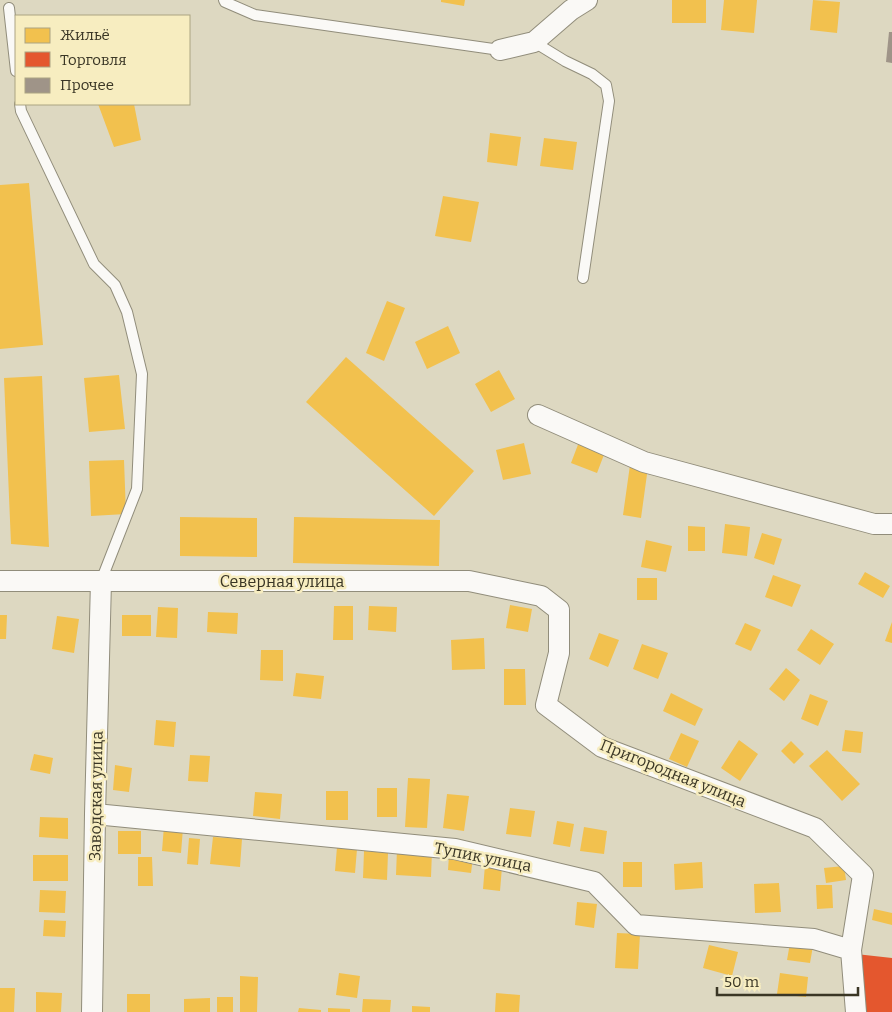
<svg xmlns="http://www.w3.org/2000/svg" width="892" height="1012" font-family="Bitter,serif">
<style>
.homes{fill:#f2c14e}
.shops{fill:#e4572e}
.building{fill:#9f9488}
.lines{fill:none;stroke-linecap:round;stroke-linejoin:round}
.lane-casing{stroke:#918d7b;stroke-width:12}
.street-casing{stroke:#918d7b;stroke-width:22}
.lane{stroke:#faf9f6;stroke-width:10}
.street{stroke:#faf9f6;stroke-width:20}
.labels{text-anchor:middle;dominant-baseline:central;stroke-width:5;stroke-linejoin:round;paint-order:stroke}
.street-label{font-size:16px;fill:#3a3625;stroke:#f7edc0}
</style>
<rect width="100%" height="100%" fill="#ddd8c1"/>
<path class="homes" d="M441,0H465L464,6L441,2Z
M672,0H706V23H672Z
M724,0H757L754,33L721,30Z
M813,0L840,2L837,33L810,30Z
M98,104H134L141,140L114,147Z
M490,133L521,137L517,166L487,162Z
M544,138L577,142L573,170L540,166Z
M29,183L43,345L0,349V185Z
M443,196L479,202L471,242L435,236Z
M387,301L405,308L384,361L366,353Z
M448,326L460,353L427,369L415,342Z
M346,357L474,471L434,516L306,402Z
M499,370L515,399L491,412L475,384Z
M119,375L125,429L89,432L84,378Z
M42,376L49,547L11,544L4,378Z
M579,442L605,452L597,473L571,463Z
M524,443L531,474L503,480L496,450Z
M124,460L126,514L91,516L89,461Z
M630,465L648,467L641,518L623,515Z
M180,517L257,518V557L180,556Z
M294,517L440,520L439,566L293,563Z
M725,524L750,527L747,556L722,553Z
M688,526L705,527V551H688Z
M762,533L782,539L774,565L754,558Z
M646,540L672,546L666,572L641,567Z
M865,572L890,586L883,598L858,584Z
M773,575L801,585L792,607L765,597Z
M637,578H657V600H637Z
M510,605L532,609L528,632L506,628Z
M334,606H353V640H333Z
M369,606L397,607L396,632L368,630Z
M158,607L178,608L177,638L156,637Z
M208,612L238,613L237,634L207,632Z
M0,615H7L6,639H0Z
M122,615H151V636H122Z
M57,616L79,619L74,653L52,649Z
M892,622V643L885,641Z
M745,623L761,630L751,651L735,644Z
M811,629L834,644L820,665L797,650Z
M599,633L619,640L608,667L589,659Z
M484,638L485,669L452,670L451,640Z
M642,644L668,653L658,679L633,669Z
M261,650H283V681L260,680Z
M786,668L800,680L784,701L769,689Z
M504,669H525L526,705H504Z
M296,673L324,676L321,699L293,696Z
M671,693L703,709L695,726L663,711Z
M810,694L828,701L818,726L801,719Z
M156,720L176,722L174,747L154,745Z
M845,730L863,732L861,753L842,751Z
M681,733L699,741L687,767L669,759Z
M739,740L758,754L740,781L721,768Z
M791,741L804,754L794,764L781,751Z
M827,750L860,784L842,801L809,766Z
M34,754L53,758L50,774L30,770Z
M190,755L210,756L208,782L188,781Z
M115,765L132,768L129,792L113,790Z
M408,778L430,779L427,828L405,827Z
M377,788H397V817H377Z
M326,791H348V820H326Z
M255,792L282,794L280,819L253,816Z
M447,794L469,796L464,831L443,828Z
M510,808L535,811L531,837L506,834Z
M40,817L68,818V839L39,837Z
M557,821L574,824L570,847L553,844Z
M164,826L183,828L181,853L162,851Z
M584,827L607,831L604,854L580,851Z
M118,831H141V854H118Z
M213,837L242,839L240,867L210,864Z
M189,838L200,839L198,865L187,864Z
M337,847L357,849L355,873L335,871Z
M397,849L432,851L431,877L396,875Z
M364,851L388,853L387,880L363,878Z
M33,855H68V881H33Z
M449,855L473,857L471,873L448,870Z
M138,857H152L153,886H138Z
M623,862H642V887H623Z
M702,862L703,888L675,890L674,864Z
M485,865L502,867L500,891L483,889Z
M844,866L846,880L826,883L824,868Z
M779,883L781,912L755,913L754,884Z
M816,885H832L833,908L817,909Z
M40,890L66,891L65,913L39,912Z
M577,902L597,904L594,928L575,925Z
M874,909L892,913V925L872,920Z
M44,920L66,921L65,937L43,936Z
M617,933L640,934L638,969L615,968Z
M790,943L813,946L810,963L787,960Z
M709,945L738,952L732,976L703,968Z
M339,973L360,976L357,998L336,995Z
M780,973L808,977L806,997L777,994Z
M240,976L258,977L257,1012H240Z
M0,988H15L14,1012H0Z
M36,992L62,993L61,1012H36Z
M496,993L520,995L519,1012H495Z
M127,994H150V1012H127Z
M217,997H233V1012H217Z
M210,998V1012H184V999Z
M363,999L391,1000L390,1012H362Z
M412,1006L430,1007V1012H412Z
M299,1008L321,1010V1012H298Z
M328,1008L350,1009V1012H328Z"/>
<path class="shops" d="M856,954L892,958V1012H861Z"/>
<path class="building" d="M889,32H892V63L886,62Z"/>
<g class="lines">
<defs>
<path id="lane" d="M224,0L225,2L255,15L500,50
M9,8L16,71
M534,42L565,61L592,74L606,85L609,101L583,278
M20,104L21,111L94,264L115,285L127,312L142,374L137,489L101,581"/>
<path id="street" d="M500,50L534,42L571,10L587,0
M538,415L644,462L874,524H892
M0,581H469L541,596L559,610V653L546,705L602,747L815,828L863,875L851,950L856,1012
M95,814L455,849L594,882L636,925L814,939L851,950
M92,1012L95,814L101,581"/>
</defs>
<use href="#lane" class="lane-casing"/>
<use href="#street" class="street-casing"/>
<use href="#lane" class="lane"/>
<use href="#street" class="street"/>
</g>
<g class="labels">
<g class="street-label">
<text x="282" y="581">Северная улица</text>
<text transform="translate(673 773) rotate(22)">Пригородная улица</text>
<text transform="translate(96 796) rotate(-89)">Заводская улица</text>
<text transform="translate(483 857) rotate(11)">Тупик улица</text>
</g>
</g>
<rect x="15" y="15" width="175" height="90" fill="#f7edc0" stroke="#aba482"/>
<rect x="25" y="28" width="25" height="15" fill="#f2c14e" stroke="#aba482"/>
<text x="60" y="40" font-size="15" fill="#3a3625">Жильё</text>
<rect x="25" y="52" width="25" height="15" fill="#e4572e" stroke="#aba482"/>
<text x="60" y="65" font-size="15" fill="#3a3625">Торговля</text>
<rect x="25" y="78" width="25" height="15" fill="#9f9488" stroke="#aba482"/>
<text x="60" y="90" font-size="15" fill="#3a3625">Прочее</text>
<path d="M717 987v8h141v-8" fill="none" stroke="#3a3625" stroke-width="2.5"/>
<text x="724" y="987" font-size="15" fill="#3a3625" stroke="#f7edc0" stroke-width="4" paint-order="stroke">50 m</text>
</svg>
